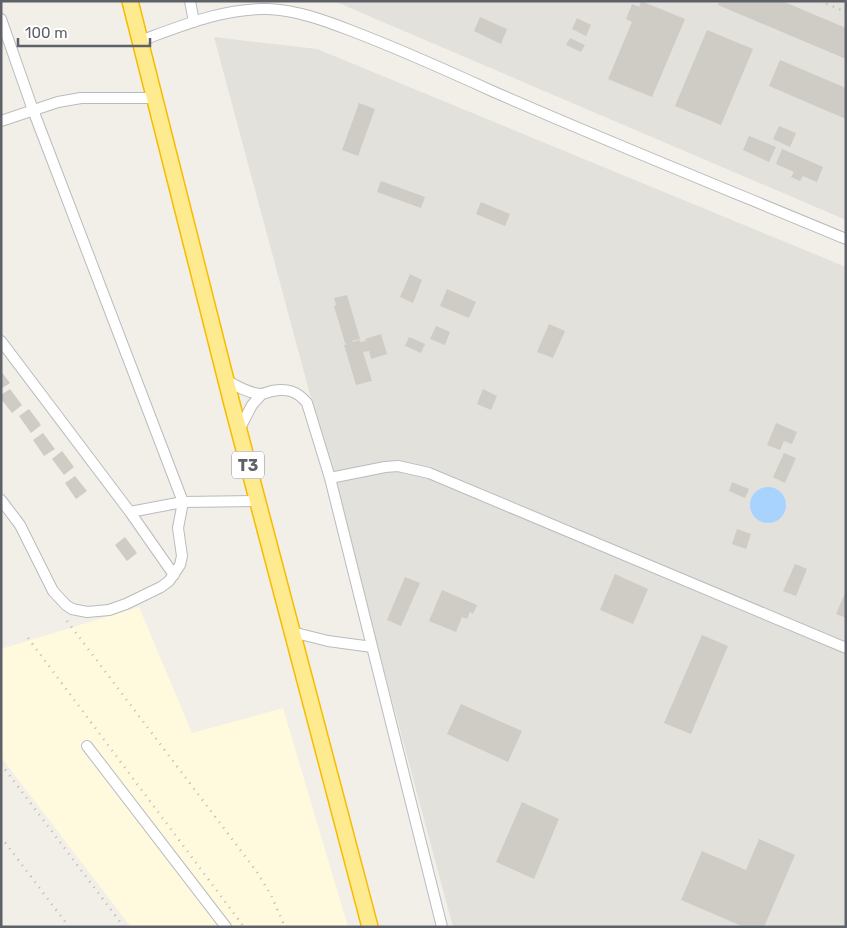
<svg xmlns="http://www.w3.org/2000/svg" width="847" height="928" font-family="Rubik,sans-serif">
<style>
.commercial{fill:#fffadd}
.industrial{fill:#e2e1db}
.water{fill:#a8d3ff}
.building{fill:#ceccc5}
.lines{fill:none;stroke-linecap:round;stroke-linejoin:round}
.minor-casing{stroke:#b9bbc0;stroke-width:12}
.highway-casing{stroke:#f7bc00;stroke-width:18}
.minor{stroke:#fff;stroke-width:10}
.highway{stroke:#ffeb8f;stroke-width:15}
.rail{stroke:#b7b8b8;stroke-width:2.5;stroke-dasharray:1 6;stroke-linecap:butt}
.labels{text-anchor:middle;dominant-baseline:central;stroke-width:4;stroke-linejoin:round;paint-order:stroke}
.shield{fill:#fff;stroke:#8e9095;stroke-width:1}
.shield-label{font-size:16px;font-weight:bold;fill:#5e6167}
</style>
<rect width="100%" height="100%" fill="#f1efe7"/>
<path class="commercial" d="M139,607L192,733L283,708L348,927H131L1,757V649Z"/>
<path class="industrial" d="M334,1H846V220Z
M214,37L317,49L846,267V927H453Z"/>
<path class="water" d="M750 505a18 18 0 1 1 36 0a18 18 0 1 1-36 0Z"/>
<path class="building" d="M641,1L685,19L652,97L608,79L632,22L626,19L632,4L639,7Z
M720,1H782L846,28V59L718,5Z
M480,17L507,29L501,44L474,31Z
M577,18L591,25L586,36L572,29Z
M707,30L753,49L721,125L675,106Z
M570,38L585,45L581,52L566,45Z
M780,60L846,88V119L769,86Z
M359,103L375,109L358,156L342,150Z
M779,126L796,133L790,147L773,139Z
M749,136L776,147L769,162L743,150Z
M782,149L823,167L817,182L803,176L800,181L791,177L794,172L776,164Z
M381,181L425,197L421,208L377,192Z
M481,202L510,214L505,226L476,214Z
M410,274L422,280L413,303L400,297Z
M447,289L476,302L469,318L440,306Z
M347,295L360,339L352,341L353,342L360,340V342L366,341L365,339L381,334L387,354L371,359L369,351L363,352L372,381L356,385L344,345L347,344L345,343L334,306L336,305L334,298Z
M549,324L565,331L553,358L537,352Z
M436,326L450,332L445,345L430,339Z
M409,337L425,344L421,353L405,346Z
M1,371L10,383L1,389Z
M10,389L22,405L12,413L1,399V395Z
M483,389L497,396L491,410L477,404Z
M29,409L41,425L31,433L19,416Z
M776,423L797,432L792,444L784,441L780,450L767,445Z
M43,433L55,449L44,456L33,440Z
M62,451L74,467L64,475L52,459Z
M784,453L796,458L785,483L773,477Z
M75,476L87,491L76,499L65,483Z
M732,482L749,489L745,498L729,491Z
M737,529L751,534L746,549L732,544Z
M125,537L137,553L127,561L115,545Z
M795,564L807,569L796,596L783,591Z
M615,574L648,589L633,624L600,610Z
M405,577L420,583L401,626L387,620Z
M442,590L477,605L473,614L470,612L467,619L462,617L456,632L429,621Z
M846,591V618L836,614Z
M702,635L728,646L691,734L664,723Z
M461,704L522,731L508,762L447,734Z
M522,802L559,819L534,879L496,862Z
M759,839L795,855L764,927H744L681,900L702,851L746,870Z"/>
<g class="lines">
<defs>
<path id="minor" d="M190,1L194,22
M1,19L33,110L183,502L257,501
M140,41C181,26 223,8 268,9C297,10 326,21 352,31C399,49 446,70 492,91C609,142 728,190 846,239
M1,121L58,102L81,98H154
M1,341L130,512L174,575
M226,380C236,386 248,393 260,394C264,394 268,392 272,391C287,388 297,391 307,403L330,478L442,927
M239,430L252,405L262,394
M330,478L385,467L398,466L429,473L846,648
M1,500L20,525L53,591L66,605L72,609L87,612L109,610L126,604L161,587L169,581L180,565L182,556L178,528L183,502L130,512
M292,632L328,641L372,647
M87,746L226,927"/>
<path id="highway" d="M130,1L232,404L370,927"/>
</defs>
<use href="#minor" class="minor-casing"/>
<use href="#highway" class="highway-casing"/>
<use href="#minor" class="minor"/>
<use href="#highway" class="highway"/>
<path class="rail" d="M820,1L846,12
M67,621L257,872L271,895L285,927
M28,638L244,927
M1,764L124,927
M1,837L69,927"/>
</g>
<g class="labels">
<rect class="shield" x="232" y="451.5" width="32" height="27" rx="4"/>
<g class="shield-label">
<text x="248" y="465">T3</text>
</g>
</g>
<rect width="847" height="928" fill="none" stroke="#5e6167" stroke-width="5"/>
<path d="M18 38v8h132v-8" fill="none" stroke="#5e6167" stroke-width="2.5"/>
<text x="25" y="38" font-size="15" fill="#5e6167" stroke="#ffffff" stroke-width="4" paint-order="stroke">100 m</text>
</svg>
